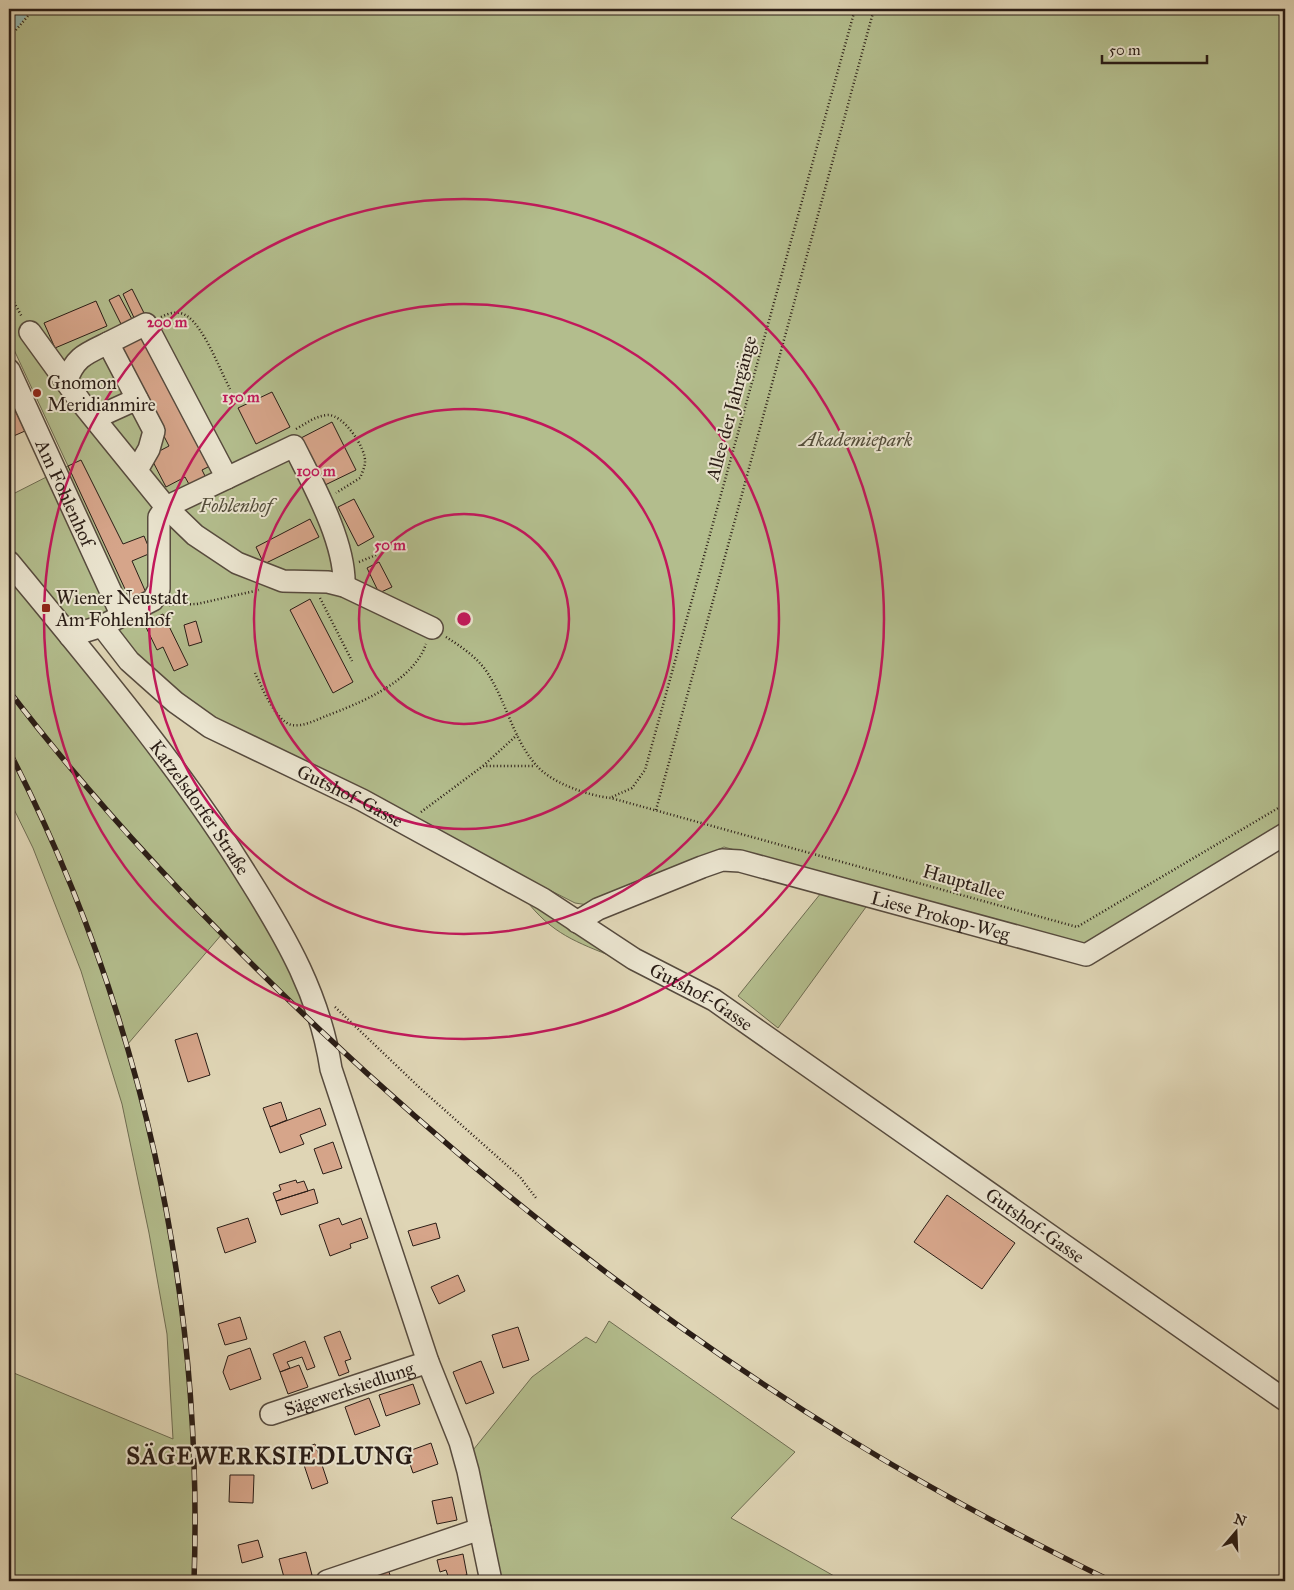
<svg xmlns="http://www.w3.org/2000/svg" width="1294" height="1590" font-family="'IM FELL Great Primer',serif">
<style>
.green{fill:#b3bd8d;stroke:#6e6d52}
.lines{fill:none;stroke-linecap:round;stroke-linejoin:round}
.river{stroke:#93b8b1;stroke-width:25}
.building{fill:#d6a58a;stroke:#2a1d16}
.minor-casing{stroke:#574b3e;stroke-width:24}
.path{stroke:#2a1d16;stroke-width:2.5;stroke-dasharray:1 2.5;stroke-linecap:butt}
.minor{stroke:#eae4cf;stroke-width:21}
.rail-casing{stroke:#2a1d16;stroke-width:5.5}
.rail{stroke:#eae4cf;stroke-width:4;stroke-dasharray:11;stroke-linecap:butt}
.ring{fill:none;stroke:#c2185b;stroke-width:2.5}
.poi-dot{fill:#8f2418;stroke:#eae4cf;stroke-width:2}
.labels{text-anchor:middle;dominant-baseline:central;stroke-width:4;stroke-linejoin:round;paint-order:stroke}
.poi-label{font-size:19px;fill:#2a1d16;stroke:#eae4cf;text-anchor:start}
.street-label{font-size:19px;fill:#2a1d16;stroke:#eae4cf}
.park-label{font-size:19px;font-style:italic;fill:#534d3a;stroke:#eae4cf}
.district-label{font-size:24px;font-weight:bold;letter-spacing:1px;fill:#2a1d16;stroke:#eae4cf}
.centre{fill:#c2185b;stroke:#eae4cf;stroke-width:2.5}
.ring-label{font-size:15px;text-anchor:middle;font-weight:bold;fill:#c2185b;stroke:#eae4cf;stroke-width:4;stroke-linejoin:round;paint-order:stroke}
</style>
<rect width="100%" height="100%" fill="#dfd5b5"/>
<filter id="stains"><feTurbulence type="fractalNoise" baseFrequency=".004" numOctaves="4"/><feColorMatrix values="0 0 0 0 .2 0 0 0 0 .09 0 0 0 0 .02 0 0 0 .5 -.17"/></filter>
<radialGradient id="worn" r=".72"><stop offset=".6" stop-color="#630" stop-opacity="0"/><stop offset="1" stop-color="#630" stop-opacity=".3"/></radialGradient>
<path class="green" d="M9,9H1285V824L1082,947L724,847L588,905L575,903L207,715L182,697L102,626L70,636L222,834L326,1035L222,934L127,1045C143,1106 159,1167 170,1230C191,1345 198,1464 194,1581H9V1371L173,1439L167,1334L149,1233L122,1104L81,971L33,848L9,799V496L68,466L9,339Z
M821,893L855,901L866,907L778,1028L738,996Z
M525,899L616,958C576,942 552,934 525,899Z
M609,1321L795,1452L731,1518L843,1581H491L465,1460L532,1377L586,1337L596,1343Z"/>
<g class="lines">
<path class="river" d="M9,18L16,9"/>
</g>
<path class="building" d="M132,289L146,317L136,322L123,294Z
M119,295L134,323L123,328L109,300Z
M96,301L107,326L55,348L44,323Z
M142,334L210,466L202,470L206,478L190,486L185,477L166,487L150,456L169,446L118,347Z
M272,392L290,427L256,444L238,408Z
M9,397L25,431L9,438Z
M332,422L356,470L325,485L301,438Z
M81,460L123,544L144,536L151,553L132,561L147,595L131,602L68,466Z
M354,499L374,537L358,546L338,507Z
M310,519L319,537L264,564L256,547Z
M379,562L392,587L379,593L367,568Z
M310,599L353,682L333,693L290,610Z
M163,614L188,665L174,671L163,647L157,650L144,623Z
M196,621L202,642L189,646L184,625Z
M197,1033L210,1075L188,1082L175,1040Z
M281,1102L287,1120L270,1127L263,1108Z
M320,1108L326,1125L300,1135L304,1144L280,1153L270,1127Z
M333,1142L342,1168L323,1174L314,1149Z
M296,1180L297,1183L304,1181L308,1191L276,1201L273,1193L281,1190L279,1185Z
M314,1189L318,1203L281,1215L276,1201Z
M947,1195L1015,1243L982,1289L914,1242Z
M248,1218L256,1242L225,1253L217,1228Z
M339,1218L342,1225L361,1218L368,1238L350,1244L351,1248L330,1256L319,1225Z
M436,1223L440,1238L413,1246L408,1231Z
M458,1275L465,1291L439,1304L431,1287Z
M240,1317L247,1339L225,1345L218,1324Z
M518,1327L529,1360L503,1368L492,1335Z
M340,1331L351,1359L345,1361L349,1372L339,1376L324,1337Z
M305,1341L315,1367L307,1370L302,1357L287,1362L290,1368L280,1372L273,1354Z
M250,1348L261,1379L230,1390L223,1372L228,1356Z
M481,1361L494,1393L466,1404L453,1372Z
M299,1365L308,1387L288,1394L280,1372Z
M413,1384L420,1404L386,1416L379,1395Z
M369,1398L380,1426L355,1435L345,1407Z
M431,1443L438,1464L413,1473L406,1452Z
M315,1444L328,1483L312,1489L299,1450Z
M230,1475H254L253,1503L229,1502Z
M452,1497L457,1520L437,1524L432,1501Z
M258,1540L263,1557L242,1563L238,1545Z
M306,1552L312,1575L285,1581L279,1559Z
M463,1554L467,1575L449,1579L446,1570L440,1572L437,1560Z
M388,1569L392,1581H371L369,1575Z
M467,1575L468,1581H449V1579Z"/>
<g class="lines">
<defs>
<g id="minor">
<path d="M30,332L80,401L166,507L195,535L237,563L283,581L328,582L344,586L432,628"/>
<path d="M108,343L146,324L227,478"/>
<path id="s1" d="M9,370L122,616"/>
<path d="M66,382C75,357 85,354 108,343L154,431L149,449L137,470"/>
<path d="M95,418L137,399"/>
<path id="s2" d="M9,562C93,664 179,765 248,877C287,939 320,996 331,1069L428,1362L460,1442L468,1471L491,1581"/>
<path id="s3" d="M102,626L129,661L175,702L210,727L362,800L543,899L634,959L714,1000L1285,1400"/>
<path d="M70,636L102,626L153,600L159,589V517L166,507L294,446C313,484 346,543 344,586"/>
<path id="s4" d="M577,922L598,909L702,867L722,860L740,861L1086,955L1285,834"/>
<path id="s5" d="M271,1414L428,1362"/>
<path d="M327,1581L480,1529"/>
</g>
</defs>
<use href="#minor" class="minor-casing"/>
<path class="path" d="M9,38L34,9
M9,293L22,317
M161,317C169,313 178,310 187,316C204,327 220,370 230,389
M296,429C307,423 315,416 328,415C344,415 366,448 365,462C365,467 362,473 360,478L336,493
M359,562L376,555
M320,598L352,661
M169,605L197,604L259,590
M446,637C462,647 481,660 490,677C507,705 514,740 536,765C551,783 589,796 611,798L1077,927L1285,804
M255,673C262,687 275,721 292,725C303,727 316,720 326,716C360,703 413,682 426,644
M483,766L517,735
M612,797L632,788L645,770L855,9
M656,810L874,9
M421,812L483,766H535
M335,1007L421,1089L520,1177L536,1198"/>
<use href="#minor" class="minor"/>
<defs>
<path id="rail" d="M9,691C102,813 208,924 319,1029C482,1182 656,1320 846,1437C932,1490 1021,1537 1111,1581
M9,751C141,1007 204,1294 194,1581"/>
</defs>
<use href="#rail" class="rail-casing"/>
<use href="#rail" class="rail"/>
</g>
<g class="ring">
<circle cx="464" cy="619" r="105"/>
<circle cx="464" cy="619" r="210"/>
<circle cx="464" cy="619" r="315"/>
<circle cx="464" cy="619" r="420"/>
</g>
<g class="poi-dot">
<circle cx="37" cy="393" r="5"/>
<rect x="41" y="603" width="10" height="10" rx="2.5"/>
</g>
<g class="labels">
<g class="poi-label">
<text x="47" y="382">Gnomon<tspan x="47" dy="22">Meridianmire</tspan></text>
<text x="56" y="597">Wiener Neustadt<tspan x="56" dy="22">Am Fohlenhof</tspan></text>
</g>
<g class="street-label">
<text transform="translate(731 408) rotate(-75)">Allee der Jahrgänge</text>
<text stroke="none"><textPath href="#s1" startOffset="135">Am Fohlenhof</textPath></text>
<text stroke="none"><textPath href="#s3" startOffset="305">Gutshof-Gasse</textPath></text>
<text stroke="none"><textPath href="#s2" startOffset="311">Katzelsdorfer Straße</textPath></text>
<text transform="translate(964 882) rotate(16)">Hauptallee</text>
<text stroke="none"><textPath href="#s4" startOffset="384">Liese Prokop-Weg</textPath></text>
<text stroke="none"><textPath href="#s3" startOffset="710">Gutshof-Gasse</textPath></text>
<text stroke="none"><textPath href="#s3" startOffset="1115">Gutshof-Gasse</textPath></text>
<text stroke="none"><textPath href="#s5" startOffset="82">Sägewerksiedlung</textPath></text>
</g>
<g class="park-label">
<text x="856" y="439">Akademiepark</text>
<text x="236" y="505">Fohlenhof</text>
</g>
<g class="district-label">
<text x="270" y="1456">SÄGEWERKSIEDLUNG</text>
</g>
</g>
<circle cx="464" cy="619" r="8" class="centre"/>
<g class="ring-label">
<text x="167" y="327">200 m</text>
<text x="241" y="402">150 m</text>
<text x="316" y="476">100 m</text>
<text x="390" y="550">50 m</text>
</g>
<rect width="1294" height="1590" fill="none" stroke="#dfd5b5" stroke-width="30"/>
<rect x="10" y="10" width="1274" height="1570" fill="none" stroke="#2a1d16" stroke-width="2.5"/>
<rect x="15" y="15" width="1264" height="1560" fill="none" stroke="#2a1d16"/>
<g transform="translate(1236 1532) rotate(19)" stroke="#eae4cf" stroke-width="4" paint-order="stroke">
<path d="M0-4L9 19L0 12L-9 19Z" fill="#2a1d16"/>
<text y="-8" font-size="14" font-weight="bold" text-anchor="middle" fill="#2a1d16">N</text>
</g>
<path d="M1102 55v8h105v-8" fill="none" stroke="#2a1d16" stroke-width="2.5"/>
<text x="1109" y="55" font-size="15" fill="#2a1d16" stroke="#eae4cf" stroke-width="4" paint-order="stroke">50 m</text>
<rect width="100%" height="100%" filter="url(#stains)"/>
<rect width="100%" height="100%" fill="url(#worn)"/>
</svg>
